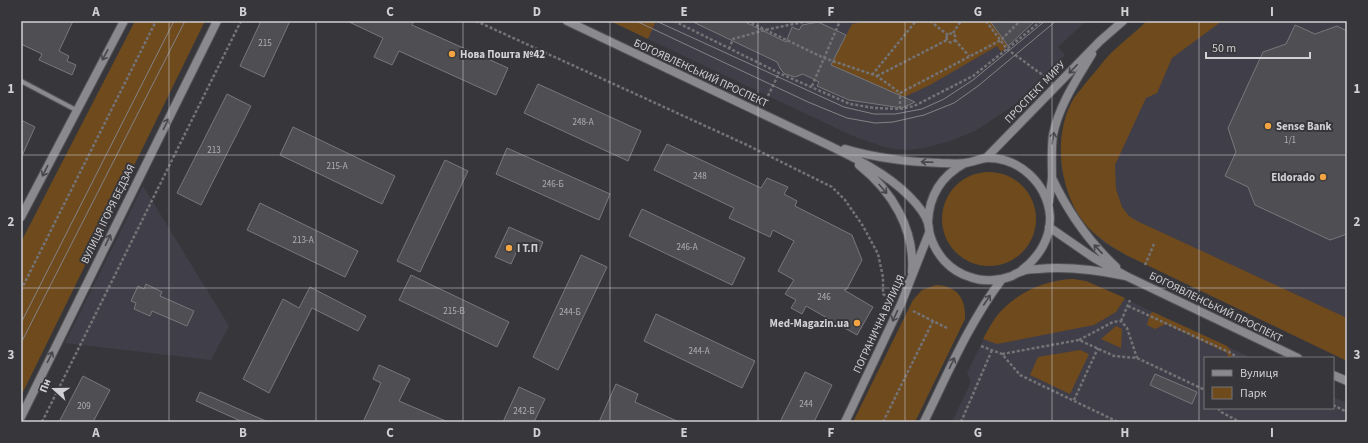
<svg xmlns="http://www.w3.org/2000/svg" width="1368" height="443" font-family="'Source Sans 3',sans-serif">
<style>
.built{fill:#403e48}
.green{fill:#6f4a1d}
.building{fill:#4f4e52;stroke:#78777c}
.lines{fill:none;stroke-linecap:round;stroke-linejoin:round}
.street-casing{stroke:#545457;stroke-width:6}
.secondary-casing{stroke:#545457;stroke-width:10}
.path{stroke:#737376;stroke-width:2.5;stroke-dasharray:3 2;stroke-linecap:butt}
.street{stroke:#8a898e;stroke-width:4}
.secondary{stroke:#8a898e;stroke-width:8}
.tram{stroke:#838386;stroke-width:1}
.oneway{stroke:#48474c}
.grid{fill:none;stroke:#d1d1d3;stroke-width:1;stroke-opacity:0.55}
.poi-dot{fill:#f3a442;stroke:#37373b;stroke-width:1.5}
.labels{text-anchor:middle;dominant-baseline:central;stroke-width:4;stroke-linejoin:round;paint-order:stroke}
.number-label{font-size:9px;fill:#b0b0b3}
.poi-label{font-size:11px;font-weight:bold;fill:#d1d1d3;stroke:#37373b;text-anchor:start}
.street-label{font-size:11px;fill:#d1d1d3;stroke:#37373b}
.neatline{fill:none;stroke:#d1d1d3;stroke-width:1.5}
.grid-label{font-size:13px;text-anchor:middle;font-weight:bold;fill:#d1d1d3}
</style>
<rect width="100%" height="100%" fill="#37373b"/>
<path class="built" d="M656,21H1086L1058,47L1065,55L1013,106L975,131L950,141L924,148L908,150L894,149L881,146L853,136L648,39Z
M1147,21H1347V361L1126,255L1104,243L1091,230L1078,214L1069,192L1061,167V137L1067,113L1074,98L1080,91L1112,53Z
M143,186L229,326L211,360L65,343Z
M1073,279L1086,281L1252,358H1205V408H1333V397L1347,403V422H952L971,382L967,373L989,328L999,313L1011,302L1038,287L1058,280Z"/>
<path class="green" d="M135,21H205L21,396V242Z
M610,21H656L648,39Z
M868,21H990L1000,35L1013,42L1001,52L997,46L930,85L904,97L907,106L894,107V93L827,63L835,57L852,24Z
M1147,21H1222L1172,58L1157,93L1146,98L1115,165L1116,189L1122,207L1129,216L1139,222L1347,318V361L1126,255C1107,244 1090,233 1078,214C1058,181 1054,131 1074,98C1079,91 1084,85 1089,79C1097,70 1103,61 1111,53C1122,42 1136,32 1147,21Z
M942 219a47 47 0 1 1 94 0a47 47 0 1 1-94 0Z
M1073,279L1086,281L1125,298L1116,312L1094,325L997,344L983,339C988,330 993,320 1000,312C1018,292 1046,280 1073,279Z
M936,285C957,286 966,298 965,319L915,422H853L913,300L922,290Z
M1153,312L1227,346L1231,351L1232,358H1228L1227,353L1166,324L1155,329L1147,325L1150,314Z
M1116,326L1122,329L1121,348L1101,339Z
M1080,350L1089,354L1070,394L1030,375L1038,357Z"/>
<path class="building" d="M21,21H73L59,51L69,56L67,61L76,65L72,75L39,60L42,54L21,44Z
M261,21H290L264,77L240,66Z
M347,21H414L412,25L508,68L496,95L399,51L392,65L374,57L383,38Z
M691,21H743L786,42L792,27L799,30L802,25L818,22L846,35L831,65L915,102L902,108L849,100L817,86L819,82L803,74L795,77L785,74L781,70L777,62Z
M990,21H1035L1008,46Z
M1295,25L1315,34L1337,26L1347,31V234L1330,240L1255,205L1248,187L1225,176L1236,152L1228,128L1263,52L1286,44Z
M538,84L641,131L628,161L524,113Z
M227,94L251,106L201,205L177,193Z
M21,120L35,127L21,158Z
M293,127L395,176L382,204L280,155Z
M667,144L761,188L767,178L788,187L784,194L797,201L795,206L852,235L862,260L847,289L844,290L873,307L857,335L806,306L802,314L791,308L796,300L785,294L794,280L778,271L794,241L773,230L770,237L729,218L734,208L654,170Z
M507,148L610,194L599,220L496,174Z
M445,160L468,171L420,272L397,261Z
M260,203L358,251L345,277L247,230Z
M642,209L745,258L732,285L629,236Z
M509,227L543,242L539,252L520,244L511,264L495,257Z
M581,255L607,267L558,370L533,357Z
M411,275L509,322L497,347L399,300Z
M146,284L162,292L160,296L194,311L187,326L152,311L150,316L134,309L136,303L131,301L138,286L144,289Z
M310,287L366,316L358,331L312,308L269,393L243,379L283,299L299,308Z
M656,314L755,361L742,388L644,341Z
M379,365L410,379L399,401L448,422H363L381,383L373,379Z
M805,372L832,385L814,422H780Z
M1155,374L1197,392L1192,404L1150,385Z
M83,376L110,390L93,422H59Z
M616,384L638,394L635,402L679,422H599Z
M519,387L545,399L534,422H503Z
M200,392L268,422H243L196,401Z"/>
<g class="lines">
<defs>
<path id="street" d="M21,81L76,110"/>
<path id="secondary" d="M567,21L826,144C855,158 886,173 909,196C916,203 925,213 928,223C929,227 929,231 930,235C936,255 950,271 970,277C983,282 999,281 1012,276C1015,274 1019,272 1023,271C1027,269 1033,269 1038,269C1067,266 1097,270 1126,276
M845,149C876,158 908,162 941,163C949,163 958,164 965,163C973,162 979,159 986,158C1019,157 1047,183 1050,216C1051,238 1039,257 1022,270
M986,158L1100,41L1123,21
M859,165C892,191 915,229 912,272
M1052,178C1068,212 1088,241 1116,267
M1049,202C1050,194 1051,186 1052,178C1052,163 1051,150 1053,135C1059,105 1077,79 1092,54
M21,217L124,21
M928,222C929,196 941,176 965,163
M1049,227L1094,258L1126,276L1298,358
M1333,375L1347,381
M21,417L217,21
M845,422L901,304L929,233
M924,422C948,373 969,323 1002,279"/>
</defs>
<use href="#street" class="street-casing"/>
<use href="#secondary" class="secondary-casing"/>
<path class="path" d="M476,21L747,145L832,187L845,200L863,226L878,254L883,277V294L892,300
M674,21L779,73L850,104L875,108L900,109L914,106L973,76L1007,49L1041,21
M747,21L824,58L877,76L900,93
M930,21L948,35
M986,21L1007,49L1044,76
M953,33L961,21
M946.5 38a4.5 4.5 0 1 1 9 0a4.5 4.5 0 1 1-9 0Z
M955,40L969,56
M729,49L733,39L765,30L808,21
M872,75L916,21
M877,76L947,40
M812,86L840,21
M900,93L1001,40L1020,21
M768,96L779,73
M900,109V93
M1145,265L1154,244
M21,290L156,21
M1128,306L1231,353L1238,358
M913,311L947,328
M1121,321L1130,300
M1079,340L1113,322L1121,321L1127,328L1137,358
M981,346L1002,354L1020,375L1118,422
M1002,354L1079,340L1114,356L1137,358L1205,390
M1074,400L1098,348
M1333,405L1347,412
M1218,408L1221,412L1240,422
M42,422L241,21
M883,422L933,321
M961,422L992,350"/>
<use href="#street" class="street"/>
<use href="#secondary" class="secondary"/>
<path class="tram" d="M636,21L808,102L847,118L875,123L893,122L924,115L954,103L978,86L1056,21
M656,21L844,107L874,114H895L922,109L944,99L973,80L1045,21
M21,323L174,21
M21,343L185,21"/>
</g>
<defs><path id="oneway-shaft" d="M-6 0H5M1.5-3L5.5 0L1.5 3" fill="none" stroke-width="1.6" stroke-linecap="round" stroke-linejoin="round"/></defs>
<g class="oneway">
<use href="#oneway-shaft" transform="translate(105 55) rotate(118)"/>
<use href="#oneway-shaft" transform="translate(1073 69) rotate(134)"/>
<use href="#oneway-shaft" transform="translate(166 124) rotate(-64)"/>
<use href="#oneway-shaft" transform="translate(1053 138) rotate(-81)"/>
<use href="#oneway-shaft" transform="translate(927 162) rotate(-178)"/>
<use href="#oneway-shaft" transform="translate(45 171) rotate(117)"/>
<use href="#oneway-shaft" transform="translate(883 189) rotate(49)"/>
<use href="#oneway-shaft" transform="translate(108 240) rotate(-64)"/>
<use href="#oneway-shaft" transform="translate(1098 249) rotate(-133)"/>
<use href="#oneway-shaft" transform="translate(987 300) rotate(-56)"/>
<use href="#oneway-shaft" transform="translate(895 316) rotate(115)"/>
<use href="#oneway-shaft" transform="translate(50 357) rotate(-64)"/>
<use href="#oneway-shaft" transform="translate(952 363) rotate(-64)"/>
</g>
<path class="grid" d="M169,21V422M316,21V422M463,21V422M610,21V422M758,21V422M905,21V422M1052,21V422M1199,21V422M21,155H1347M21,288H1347"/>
<g class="poi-dot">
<circle cx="452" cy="54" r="4"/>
<circle cx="1268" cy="126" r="4"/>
<circle cx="1323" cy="177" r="4"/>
<circle cx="509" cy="248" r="4"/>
<circle cx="857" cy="323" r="4"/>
</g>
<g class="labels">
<g class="number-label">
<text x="265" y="43">215</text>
<text x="583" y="122">248-А</text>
<text x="1290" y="140">1/1</text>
<text x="214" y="150">213</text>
<text x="337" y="166">215-А</text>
<text x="700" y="176">248</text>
<text x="553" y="184">246-Б</text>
<text x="303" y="240">213-А</text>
<text x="687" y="247">246-А</text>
<text x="824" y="297">246</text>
<text x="454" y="311">215-В</text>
<text x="570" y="312">244-Б</text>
<text x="699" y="351">244-А</text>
<text x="806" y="404">244</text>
<text x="84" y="406">209</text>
<text x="524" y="411">242-Б</text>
</g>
<g class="poi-label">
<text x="460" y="54">Нова Пошта №42</text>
<text x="1276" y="126">Sense Bank</text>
<text x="1315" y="177" text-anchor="end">Eldorado</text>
<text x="517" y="248">І Т.П</text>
<text x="849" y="323" text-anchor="end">Med-Magazin.ua</text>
</g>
<g class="street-label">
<text transform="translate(701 73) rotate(25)">БОГОЯВЛЕНСЬКИЙ ПРОСПЕКТ</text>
<text transform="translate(1035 92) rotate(-46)">ПРОСПЕКТ МИРУ</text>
<text transform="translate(108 214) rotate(-64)">ВУЛИЦЯ ІГОРЯ БЕДЗАЯ</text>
<text transform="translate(1216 307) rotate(26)">БОГОЯВЛЕНСЬКИЙ ПРОСПЕКТ</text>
<text transform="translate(879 324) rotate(-65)">ПОГРАНИЧНА ВУЛИЦЯ</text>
</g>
</g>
<rect width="1368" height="443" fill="none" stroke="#37373b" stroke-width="44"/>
<rect x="1204" y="357" width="130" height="52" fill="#37373b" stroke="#757578"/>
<rect x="1212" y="370" width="20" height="6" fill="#8a898e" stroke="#757578"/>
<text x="1240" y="377" font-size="12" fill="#d1d1d3">Вулиця</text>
<rect x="1212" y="387" width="20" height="12" fill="#6f4a1d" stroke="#757578"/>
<text x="1240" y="397" font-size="12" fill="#d1d1d3">Парк</text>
<g transform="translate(54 389) rotate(291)" stroke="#37373b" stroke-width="3" paint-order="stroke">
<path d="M0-3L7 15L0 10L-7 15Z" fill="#d1d1d3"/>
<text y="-6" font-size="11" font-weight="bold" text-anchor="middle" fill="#d1d1d3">Пн</text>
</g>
<path d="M1206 52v6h104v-6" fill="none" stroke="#d1d1d3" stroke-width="2"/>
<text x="1212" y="52" font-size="12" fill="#d1d1d3" stroke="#37373b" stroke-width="3" paint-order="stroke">50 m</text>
<rect x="22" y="22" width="1324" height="399" class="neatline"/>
<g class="grid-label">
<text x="96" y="16">A</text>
<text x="243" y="16">B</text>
<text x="390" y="16">C</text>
<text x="537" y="16">D</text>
<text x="684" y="16">E</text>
<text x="831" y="16">F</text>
<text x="978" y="16">G</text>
<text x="1125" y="16">H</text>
<text x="1272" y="16">I</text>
<text x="11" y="93">1</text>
<text x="1357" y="93">1</text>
<text x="11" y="226">2</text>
<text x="1357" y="226">2</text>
<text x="11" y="359">3</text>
<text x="1357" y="359">3</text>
<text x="96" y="437">A</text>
<text x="243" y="437">B</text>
<text x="390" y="437">C</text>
<text x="537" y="437">D</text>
<text x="684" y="437">E</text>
<text x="831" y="437">F</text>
<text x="978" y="437">G</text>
<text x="1125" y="437">H</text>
<text x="1272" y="437">I</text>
</g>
</svg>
